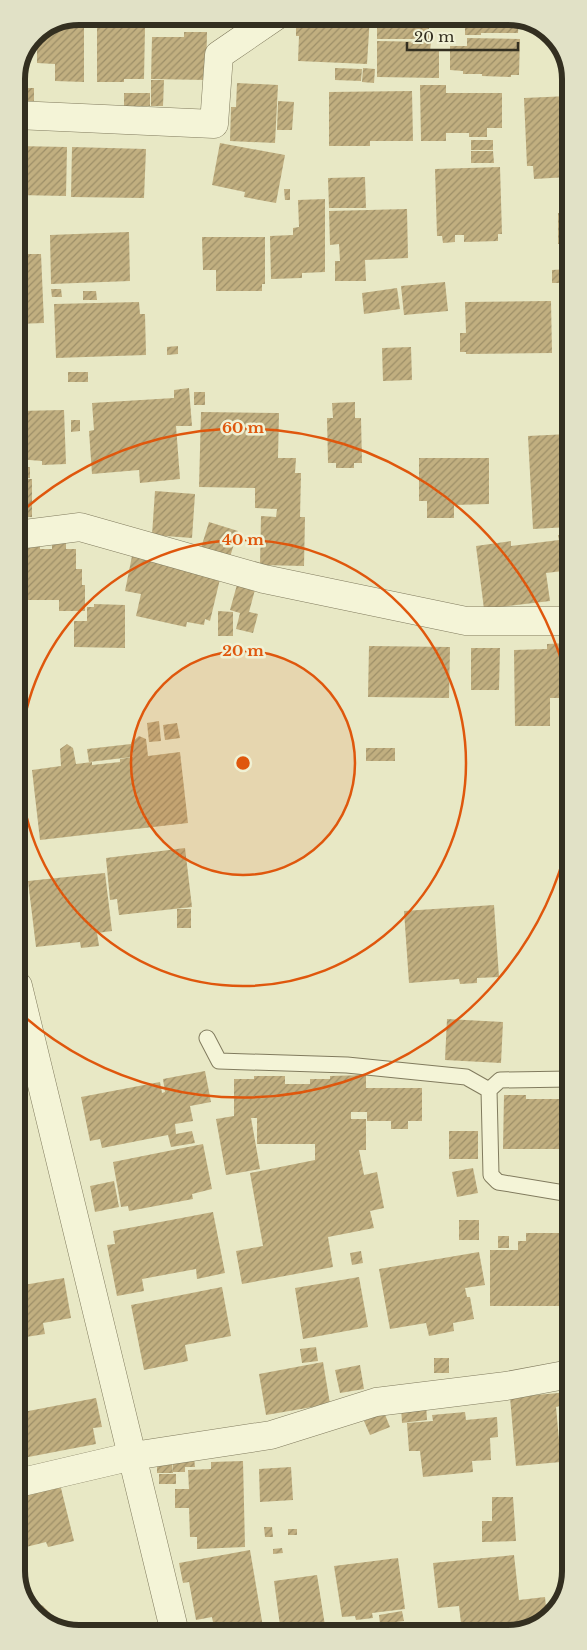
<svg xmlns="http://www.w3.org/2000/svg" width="587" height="1650" font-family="'Libre Baskerville',serif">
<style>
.building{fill:url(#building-hatch)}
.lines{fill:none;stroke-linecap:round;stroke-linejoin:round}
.service-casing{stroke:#817b5e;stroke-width:17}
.minor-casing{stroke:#817b5e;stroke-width:29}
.service{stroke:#f4f4d7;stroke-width:15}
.minor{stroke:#f4f4d7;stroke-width:28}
.ring{fill:none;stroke:#df570d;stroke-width:2.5}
.rim{fill:none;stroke:#332f20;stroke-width:6}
.centre{fill:#df570d;stroke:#f0f1d4;stroke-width:2.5}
.ring-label{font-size:15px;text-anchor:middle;font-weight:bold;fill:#df570d;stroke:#f0f1d4;stroke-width:5;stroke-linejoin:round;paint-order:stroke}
</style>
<defs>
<pattern id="building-hatch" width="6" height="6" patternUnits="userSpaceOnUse" patternTransform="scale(1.25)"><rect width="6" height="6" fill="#c1af80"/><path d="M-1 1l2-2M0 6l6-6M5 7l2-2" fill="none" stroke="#9d8f68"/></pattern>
</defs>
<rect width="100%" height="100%" fill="#e8e8c5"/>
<path class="building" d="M122,16H150L149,21L122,20Z
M296,16H370L367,64L298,61L299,36H296Z
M377,16H434V25H429V39H377Z
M465,16H513L519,19L518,33H481V35H465Z
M67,21H84V82L55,81V64L37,63V33Z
M97,28H145L144,79H124V82H97Z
M184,32H207L206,80L151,79L152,37H184Z
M467,38L520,39L519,75H511V77L482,76V74H463V71L450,70V46H467Z
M377,41L431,42L430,51H439V78L377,77Z
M28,48L32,49L16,100V75Z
M335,68L362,69L361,81L335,80Z
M363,68L375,69L374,83L362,82Z
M151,80H164L163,106H151Z
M237,83L278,85L275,143L230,141L231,107H236Z
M420,85H446V93H502V128H487V137H469V133H446V141H421Z
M21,88H34V101H21Z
M412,91L413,141H370V146H329V92Z
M124,93H150V106H124Z
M569,96V177L534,179L533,166H527L524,98Z
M278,101L294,102L292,130H277Z
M471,140H493V150H471Z
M220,143L285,155L276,203L244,197L245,192L212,185Z
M16,146L67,147L66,196L17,195Z
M72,147L146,149L144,198L71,197Z
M471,151H493L494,163H471Z
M500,167L502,234H498V241L464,242V235H455V242L443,243L442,236H437L435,169Z
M365,177L366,208H329L328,178Z
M566,183H569V244H558V213H564Z
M284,189H290V200H285Z
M325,199V272L302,273V278L271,279L270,236L293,235V228L299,227L298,200Z
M407,209L408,258L365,260L366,281H335V261H340L339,244L330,245L329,211Z
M129,232L130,281L51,284L50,235Z
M202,237H265V284H262V291H216V270H203Z
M17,254H41L44,323L17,324Z
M569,269V283H552V270Z
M445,282L448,311L404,315L401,286Z
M397,288L400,309L364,314L362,293Z
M51,289H61L62,297H52Z
M83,291H96L97,300H83Z
M551,301L552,353L466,354V352H460V333H466L465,302Z
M139,302L140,314H145L146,355L56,358L54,304Z
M178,346V354L167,355V347Z
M411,347L412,380L383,381L382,348Z
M68,372H88V382H68Z
M189,388L192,426H176L180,479L140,483L139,470L92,474L89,431L94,430L92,403L174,398V390Z
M194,392H205V405H194Z
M355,402V418H361L362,463H354V468H336V463H328L327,418H333L332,403Z
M64,410L66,464L42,465V461L17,459V411Z
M201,412L279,413L278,458H296L295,473H301L300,517H305L304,566L260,565L261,516L276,517L277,509L255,508V488L199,487Z
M71,420H80V431L71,432Z
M569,434V527L533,529L528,436Z
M419,458H489V504L454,505V518H427V501H419Z
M18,467H30V478H18Z
M17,479H32V517H17Z
M155,491L195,494L192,538L152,535Z
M209,522L238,531L230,557L201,548Z
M569,534V573L563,574V571L546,573L550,601L484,609L476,546L511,541V546L559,540L558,535Z
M52,540H66V549H76V569H82V585H85V611H59V600H21V622H17V543H40V549H52Z
M132,556L207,573L220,579L210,621L205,619L204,625L187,622L186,627L136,616L141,594L125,591Z
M560,575H569V601H562Z
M238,581L256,586L249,612L258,614L253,633L236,629L240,613L230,610Z
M94,604L125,605V648L74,647V621H87V607H94Z
M218,611L233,612V636H218Z
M569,643V698H550V726H515L514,650L547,649V644Z
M369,646L450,647L449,698L368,697Z
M471,648H500L499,690H471Z
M159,721L161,741L149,742L147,723Z
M177,723L180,738L165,740L163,725Z
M139,736L146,739L148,756L180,752L188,823L40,840L32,770L61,766L60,749L67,744L73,748L76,764L92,762V765L120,762V759L133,757L131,743Z
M131,744L132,757L89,762L87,749Z
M366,748H395V761H366Z
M185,848L192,907L119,915L117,899L110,900L106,858Z
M105,873L112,931L97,933L99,946L81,948L80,942L36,947L28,881Z
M494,905L499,977L477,978V983L460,984L459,979L409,983L404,911Z
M177,909H191V928H177Z
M447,1019L503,1022L501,1063L445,1060Z
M205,1071L211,1102L190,1106L193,1121L175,1124L176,1134L192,1131L195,1143L171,1147L168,1135L102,1148L100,1139L90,1141L81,1097L160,1082L162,1093L165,1092L163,1079Z
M366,1075V1088H422V1121H408V1129H391V1121H367V1112H351V1119H366V1150H359L364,1175L377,1172L384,1208L370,1211L374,1228L328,1237L333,1267L242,1284L236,1251L263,1246L250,1173L315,1160V1144H257V1118H251L260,1169L226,1175L216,1119L234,1116V1079H254V1076H285V1084H310V1079H330V1076Z
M565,1092H570V1097H565Z
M504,1095H526V1099H570V1149H503Z
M449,1131H478V1159H449Z
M203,1144L212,1189L192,1194L193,1199L129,1211L128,1206L121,1207L113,1162Z
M473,1168L478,1193L457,1197L452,1172Z
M114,1181L119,1207L95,1212L90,1186Z
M213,1212L225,1273L197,1279L196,1269L142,1279L144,1291L117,1296L107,1245L115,1244L113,1231Z
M459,1220H479V1240H459Z
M526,1233H566V1276H561L562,1306H490V1250H518V1241H526Z
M498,1236H509V1248H498Z
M361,1251L363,1263L352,1265L350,1253Z
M479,1252L485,1285L465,1288L467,1297H470L474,1319L453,1323L454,1331L429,1336L426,1323L390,1329L379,1269Z
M359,1277L368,1327L303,1339L295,1288Z
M64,1278L71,1318L43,1323L45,1334L26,1337L18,1286Z
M222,1287L231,1336L185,1345L188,1361L144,1370L131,1305Z
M316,1347L318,1361L302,1363L300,1349Z
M434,1358H449V1373H434Z
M323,1362L330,1404L266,1415L259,1374Z
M360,1365L364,1389L340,1393L335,1370Z
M565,1381H570L571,1416L569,1417Z
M559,1393L560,1406L556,1407L561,1462L516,1466L510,1397Z
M96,1398L102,1427L93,1428L96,1444L18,1459V1413Z
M426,1404L427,1420L402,1423L401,1406Z
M384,1412L390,1427L370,1435L364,1421Z
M465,1412L466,1420L497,1417L498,1437L490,1438L491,1460L472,1461L473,1472L423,1477L420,1451H409L407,1423L433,1421L432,1415Z
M194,1458L195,1467H185V1472H173V1462Z
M243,1461L245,1547L197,1549V1537H190L189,1508H175V1489H189L188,1470L211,1469V1462Z
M157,1462H172L173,1473H157Z
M291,1467L293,1500L260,1502L259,1469Z
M159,1474H176V1484H159Z
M59,1480L74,1541L48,1547L46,1542L18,1549V1490Z
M492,1497H513L516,1541L482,1542V1521H492Z
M264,1527H272L273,1537H265Z
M288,1529H297V1535H288Z
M571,1545V1572L565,1587L561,1588L559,1546Z
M282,1548L283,1553L273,1554V1549Z
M250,1550L264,1633H215L212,1617L196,1620L189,1582L183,1583L179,1563Z
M514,1555L519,1600L545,1597L547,1617L525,1632H462L459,1606L438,1608L433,1563Z
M398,1558L405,1609L372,1613L373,1618L356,1620L355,1616L342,1617L334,1566Z
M317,1575L326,1632L281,1633L274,1581Z
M42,1605L50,1613L41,1621L34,1612Z
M402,1611L404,1621L380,1624L379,1615Z"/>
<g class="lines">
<defs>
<path id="service" d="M207,1038L219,1061L347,1065L466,1077L489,1090L500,1080L570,1079
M489,1090L491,1175L498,1182L570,1194"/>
<path id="minor" d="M16,115L214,124L219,55L276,16
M17,535L80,527L264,579L466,621H569
M18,986L175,1633
M18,1483L133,1456L271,1435L376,1402L506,1386L570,1374"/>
</defs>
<use href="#service" class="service-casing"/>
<use href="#minor" class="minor-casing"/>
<use href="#service" class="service"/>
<use href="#minor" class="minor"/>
</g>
<circle cx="243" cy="763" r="112" fill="#df570d" fill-opacity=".12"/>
<g class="ring">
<circle cx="243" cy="763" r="112"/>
<circle cx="243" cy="763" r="223"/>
<path d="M569 838A335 335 0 0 1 19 1012M19 514A335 335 0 0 1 569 688"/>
</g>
<path d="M0 0H587V1650H0ZM79 25H508A54 54 0 0 1 562 79V1571A54 54 0 0 1 508 1625H79A54 54 0 0 1 25 1571V79A54 54 0 0 1 79 25Z" fill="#e1e1c6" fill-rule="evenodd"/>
<path class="rim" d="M79 25H508A54 54 0 0 1 562 79V1571A54 54 0 0 1 508 1625H79A54 54 0 0 1 25 1571V79A54 54 0 0 1 79 25Z"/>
<circle cx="243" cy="763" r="8" class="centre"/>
<g class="ring-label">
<text x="243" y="433">60 m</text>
<text x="243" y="545">40 m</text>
<text x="243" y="656">20 m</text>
</g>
<path d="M407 42v8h111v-8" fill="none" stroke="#332f20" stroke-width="2.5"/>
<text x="414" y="42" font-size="15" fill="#332f20" stroke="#f0f1d4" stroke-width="4" paint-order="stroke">20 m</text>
</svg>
